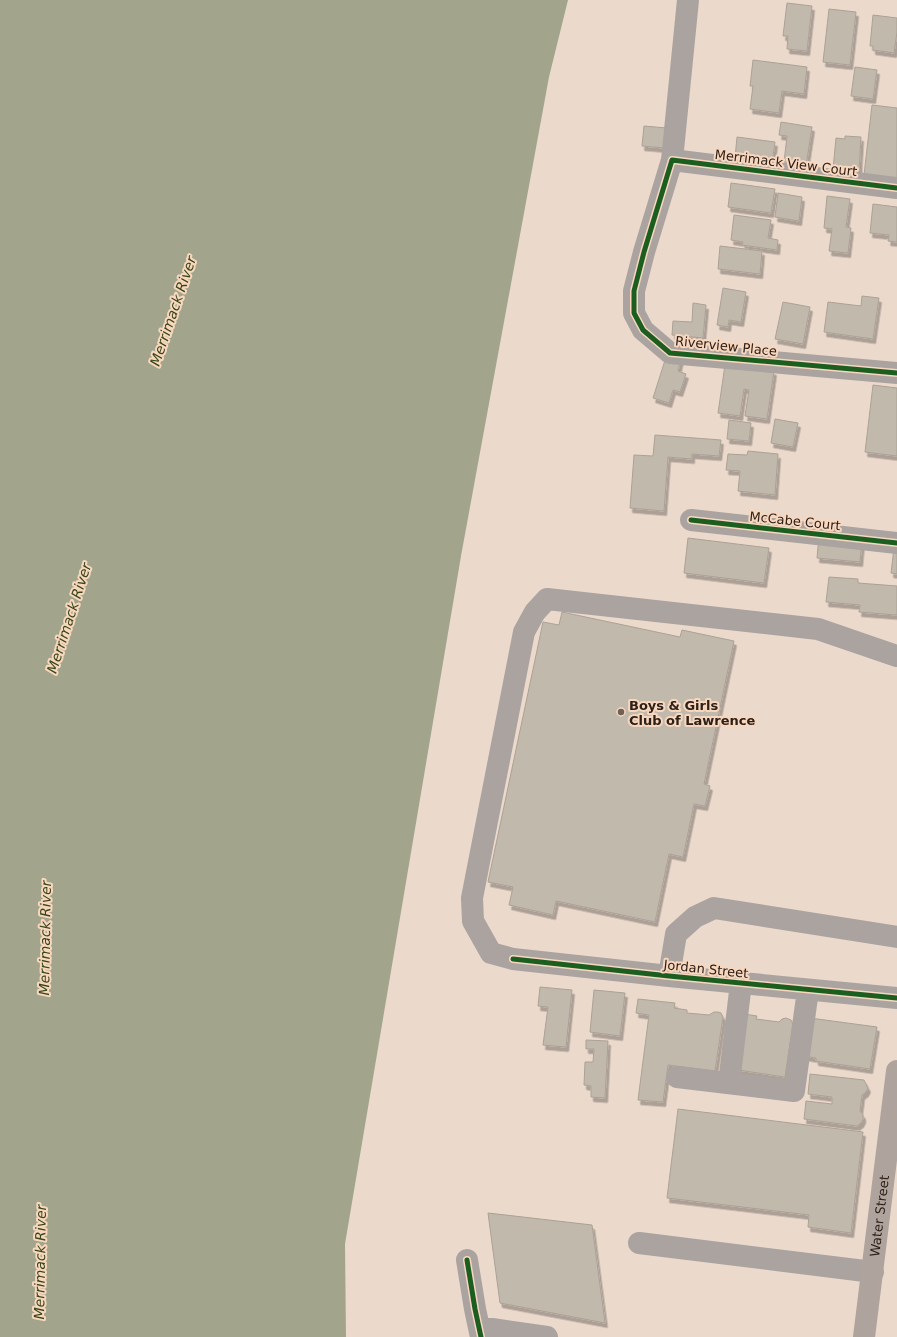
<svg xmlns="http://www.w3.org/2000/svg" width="897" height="1337" font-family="'DejaVu Sans',sans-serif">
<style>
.water{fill:#a2a48c}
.building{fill:#c2b9ad;stroke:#aba195;filter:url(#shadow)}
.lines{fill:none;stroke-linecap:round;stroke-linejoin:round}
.minor{stroke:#aaa3a0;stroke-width:22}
.major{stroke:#afa39e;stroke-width:22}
.cycleway-casing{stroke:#f8d7bf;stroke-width:8}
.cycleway{stroke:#1b5e20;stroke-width:5}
.poi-dot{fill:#706157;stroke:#f8d7bf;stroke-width:1.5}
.labels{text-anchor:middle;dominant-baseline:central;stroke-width:4;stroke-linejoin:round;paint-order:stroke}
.street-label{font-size:13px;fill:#2d2018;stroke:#f8d7bf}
.poi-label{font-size:13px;font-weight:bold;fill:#2d2018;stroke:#f8d7bf;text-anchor:start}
.water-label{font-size:14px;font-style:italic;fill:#384617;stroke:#f8d7bf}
</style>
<defs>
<filter id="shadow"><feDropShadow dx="2.5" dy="4.5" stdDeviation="0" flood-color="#0004"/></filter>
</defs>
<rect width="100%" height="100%" fill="#ebd9cc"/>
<path class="water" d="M0,0H568L549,77L461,556L345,1244L346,1337H0Z"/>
<path class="building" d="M787,3L812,6L807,51L787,49L788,36H783Z
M829,9L856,12L850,65L823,62Z
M873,15L897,18V32L894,53L873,50V46H870Z
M753,60L807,67L804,94L782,91L779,113L750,109L753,86H750Z
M855,67L877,70L873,99L851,96Z
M872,105L897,108V179L864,175Z
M781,122L812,127L806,166L784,162L787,136L779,135Z
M644,126L667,128L665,148L642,146Z
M845,136L861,137L859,171L833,169L836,138L845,139Z
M737,137L775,142L772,163L735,158Z
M731,183L775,189L771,213L728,207Z
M778,193L802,197L799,221L775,217Z
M827,196L850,199L846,227L851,228L848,253L829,251L832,229L824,228Z
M873,204L897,207V242L888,241L889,235L870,233Z
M734,215L771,220L768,238L778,240L777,250L742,245L743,242L731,240Z
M720,246L762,251L760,274L718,269Z
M723,288L746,292L741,322L729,320L728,327L717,325Z
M862,296L879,298L873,339L824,332L828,302L861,306Z
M783,302L810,307L803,344L775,339Z
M693,303L706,305L703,338L672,335L673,321L692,322Z
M667,354L681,358L678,371L686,374L680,392L673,390L669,403L653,398Z
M725,365L774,371L767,419L745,416L749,390L744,389L740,416L718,413Z
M873,385L897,388V456L865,452Z
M775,419L798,423L793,447L771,443Z
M729,420L751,423L749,441L727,439Z
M655,435L721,440L719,456L692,454V459L668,457L664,511L630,508L634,455L653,456Z
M748,451L778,454L775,495L738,491L740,471L726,470L728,454L747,455Z
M819,536L862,540L860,562L817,558Z
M688,538L769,548L764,583L684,573Z
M894,548L897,549V574L891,573Z
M829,577L858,579V583L897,586V615L859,612L860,605L826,602Z
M562,612L680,637L682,630L734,641L704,784L710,786L705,806L694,804L683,857L669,854L655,922L556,901L553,915L509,905L513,887L488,882L543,622L559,625Z
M540,987L572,990L566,1047L543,1045L548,1007L538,1006Z
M594,990L625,993L620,1036L590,1032Z
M638,999L675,1003L674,1008L687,1010V1013L709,1015L714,1012H718L721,1013L723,1017L715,1071L668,1065L663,1102L638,1100L649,1015L636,1013Z
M744,1014L757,1016L756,1019L779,1022L782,1019L786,1018L791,1020L793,1024L785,1077L738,1070Z
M810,1018L877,1027L870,1069L816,1061V1058L804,1056Z
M586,1040L608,1041L605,1098L591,1097V1086L584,1085L585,1062H593L594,1049H586Z
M810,1074L864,1080L868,1088L866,1092L862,1095L860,1111L863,1115V1119L861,1123L857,1126L804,1119L806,1101L832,1104V1097L808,1094Z
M678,1109L863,1132L851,1233L808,1227L809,1215L667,1198Z
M488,1213L592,1225L605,1323L500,1303Z"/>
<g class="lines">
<path class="minor" d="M688,0L672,160L644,252L634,291V313L643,330L670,353L897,373
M672,160L897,188
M691,520L897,543
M897,656L818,629L547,599L535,612L524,632L472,898L473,921L491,953L513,959L669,976L897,998
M669,976L676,934L695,917L714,908L897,937
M677,1077L794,1091L808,990
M729,1083L741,983
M639,1243L873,1272
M467,1260L475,1309L481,1337
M479,1327L547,1337"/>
<path class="major" id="s1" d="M864,1337L897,1071"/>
<defs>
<path id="cycleway" d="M897,188L672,160L644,252L634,291V313L643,330L670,353L897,373
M691,520L897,543
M513,959L669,976L897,998
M467,1260L475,1309L481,1337"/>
</defs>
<use href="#cycleway" class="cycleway-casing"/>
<use href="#cycleway" class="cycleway"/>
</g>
<circle class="poi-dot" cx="621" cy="712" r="4"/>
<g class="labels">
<g class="street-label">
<text transform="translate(786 163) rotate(7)">Merrimack View Court</text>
<text transform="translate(726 346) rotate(6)">Riverview Place</text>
<text transform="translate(795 521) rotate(6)">McCabe Court</text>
<text transform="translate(706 969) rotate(6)">Jordan Street</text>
<text stroke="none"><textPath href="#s1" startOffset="122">Water Street</textPath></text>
</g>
<g class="poi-label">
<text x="629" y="705">Boys &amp; Girls<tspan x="629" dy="15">Club of Lawrence</tspan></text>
</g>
<g class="water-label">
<text transform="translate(173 311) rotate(-71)">Merrimack River</text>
<text transform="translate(69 618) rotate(-72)">Merrimack River</text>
<text transform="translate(45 938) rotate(-89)">Merrimack River</text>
<text transform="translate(40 1262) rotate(-89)">Merrimack River</text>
</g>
</g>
</svg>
